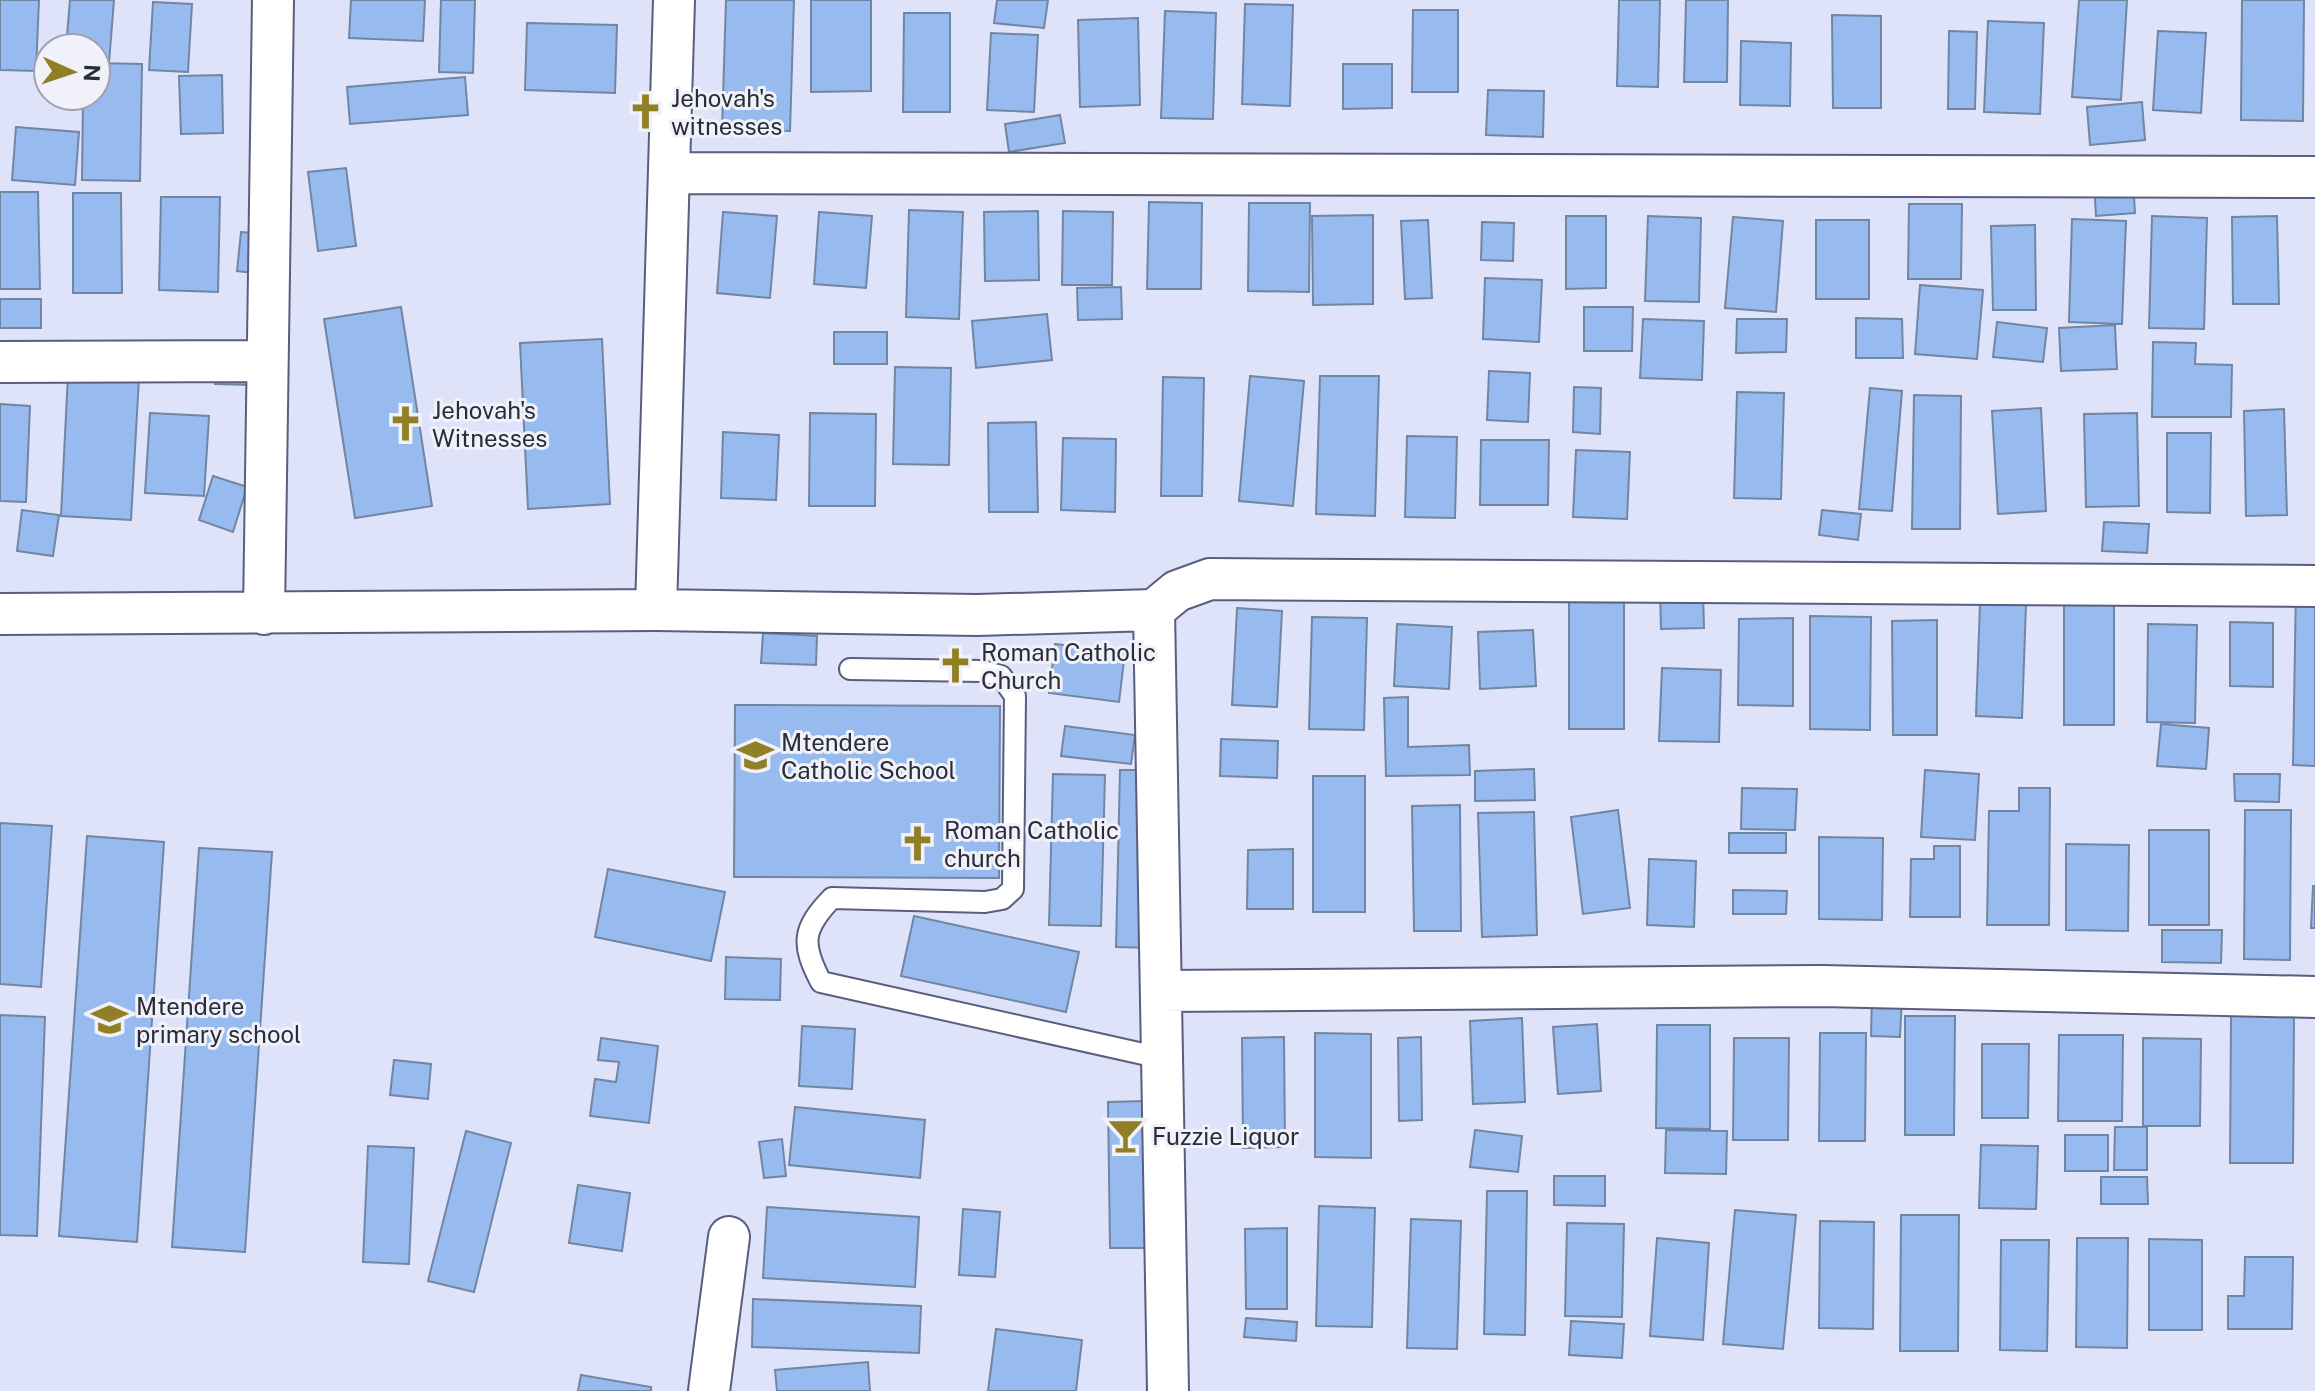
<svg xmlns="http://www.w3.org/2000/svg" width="2315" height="1391" font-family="'Public Sans',sans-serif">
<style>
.building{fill:#98bbef;stroke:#7185a4;stroke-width:2}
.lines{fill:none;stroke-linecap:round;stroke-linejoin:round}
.lane-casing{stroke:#595d7e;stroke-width:24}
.street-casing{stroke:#595d7e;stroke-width:44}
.lane{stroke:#fff;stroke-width:20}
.street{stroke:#fff;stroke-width:40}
.labels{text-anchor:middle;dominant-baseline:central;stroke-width:6;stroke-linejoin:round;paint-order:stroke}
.poi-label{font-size:24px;fill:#2a2c3a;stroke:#f0f1f9;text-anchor:start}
</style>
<rect width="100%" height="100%" fill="#dfe3fa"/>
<path class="building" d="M0,0H39L36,71L0,70Z
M70,0H114L109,63L96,62V48H66Z
M351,0H425L423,41L349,38Z
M441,0H475L473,73L439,72Z
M726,0H794L790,131L722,129Z
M811,0H871V91L811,92Z
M997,0H1048L1044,28L994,23Z
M1619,0H1660L1658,87L1617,86Z
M1686,0H1728L1727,82H1684Z
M2079,0H2127L2121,100L2072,97Z
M2242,0H2304L2303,121L2241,120Z
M153,2L192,4L188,72L149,70Z
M1245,4L1293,5L1290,106L1242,104Z
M1413,10H1458V92H1412Z
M1165,11L1216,13L1213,119L1161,118Z
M904,13H950V112H903Z
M1832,15L1881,16V108H1833Z
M1138,18L1140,105L1080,107L1078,20Z
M1988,21L2044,23L2040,114L1984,112Z
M527,23L617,25L615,93L525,90Z
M1949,31L1977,32L1975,109H1948Z
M2158,31L2206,33L2201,113L2153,110Z
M991,33L1038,35L1034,112L987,110Z
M1741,41L1791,43L1790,106L1740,105Z
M96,63L142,64L140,181L82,180L83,96H96Z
M1343,64H1392V108L1343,109Z
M222,75L223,133L181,134L179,76Z
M465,77L468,115L350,124L347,87Z
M1488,90L1544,91L1543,137L1486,135Z
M2142,102L2145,140L2090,145L2087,107Z
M1060,115L1065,143L1009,152L1005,124Z
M16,127L79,132L75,185L12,180Z
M346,168L356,246L318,251L308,172Z
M2133,180L2135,213L2096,216L2094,183Z
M0,192H38L40,289H0Z
M73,193H121L122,293H73Z
M161,197H220L218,292L159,290Z
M1149,202L1202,203L1201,289H1147Z
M1249,203H1310L1309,292L1248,291Z
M1909,204H1962L1961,279H1908Z
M909,210L963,212L959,319L906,317Z
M1038,211L1039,280L985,281L984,212Z
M1063,211L1113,212L1112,285H1062Z
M723,212L777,216L770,298L717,293Z
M819,212L872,216L866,288L814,284Z
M1373,215V304L1313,305L1312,216Z
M1566,216H1606V288L1566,289Z
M1648,216L1701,218L1699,302L1645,301Z
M2152,216L2207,218L2204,329L2149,328Z
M2277,216L2279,304H2233L2232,217Z
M1733,217L1783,221L1776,312L1725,308Z
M2072,219L2126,221L2122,324L2069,322Z
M1428,220L1432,298L1405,299L1401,221Z
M1816,220H1869V299H1816Z
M1482,222L1514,223L1513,261L1481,260Z
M2035,225L2036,310H1993L1991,226Z
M241,232L267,234L262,274L237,271Z
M1485,278L1542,280L1539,342L1483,339Z
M1920,285L1983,290L1977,359L1915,354Z
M1121,287L1122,319L1078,320L1077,288Z
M0,299H41V328H0Z
M401,307L432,506L355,518L324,319Z
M1584,307H1633L1632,351H1584Z
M1047,314L1052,360L976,368L972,321Z
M1856,318L1902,319L1903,358H1856Z
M1643,319L1704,321L1702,380L1640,378Z
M1737,319H1787L1786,352L1736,353Z
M1997,322L2047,328L2043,362L1993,357Z
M2115,325L2117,369L2061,371L2059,328Z
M834,332H887V364H834Z
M602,339L610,504L528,509L520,343Z
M2153,342L2196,343L2195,364L2232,365L2231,417H2152Z
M215,364L249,365L248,385L215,384Z
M895,367L951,368L949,465L893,464Z
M1489,371L1530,373L1528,422L1487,420Z
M68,374L139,378L131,520L61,516Z
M1250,376L1304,381L1293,506L1239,501Z
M1320,376H1379L1375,516L1316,514Z
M1163,377L1204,378L1202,496H1161Z
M1574,387L1601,388L1600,434L1573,432Z
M1870,388L1902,391L1892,511L1859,509Z
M1737,392L1784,393L1781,499L1734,498Z
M1914,395L1961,396L1960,529H1912Z
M0,404L30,406L26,502L0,501Z
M2041,408L2046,511L1998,514L1992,411Z
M2284,409L2287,515L2246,516L2244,411Z
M150,413L209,416L204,496L145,493Z
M810,413L876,414L875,506H809Z
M2137,413L2139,506L2086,507L2084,414Z
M1036,422L1038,512H989L988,423Z
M723,432L779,435L776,500L721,498Z
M2167,433H2211L2210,513L2167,512Z
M1407,436L1457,437L1455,518L1405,517Z
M1063,438L1116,439L1115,512L1061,510Z
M1481,440H1549L1548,505H1480Z
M1576,450L1630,452L1627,519L1573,517Z
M213,476L247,487L233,532L199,520Z
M22,510L59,515L53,556L17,551Z
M1822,510L1861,514L1858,540L1819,535Z
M2104,522L2149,524L2147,553L2102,551Z
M2296,586H2315V766L2293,765Z
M1660,592H1703L1704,628L1661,629Z
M1569,593H1624V729H1569Z
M2064,600H2114V725H2064Z
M1980,603L2026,604L2022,718L1976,716Z
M1237,608L1282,611L1277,707L1232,705Z
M1810,616L1871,617L1870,730L1810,729Z
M1312,617L1367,618L1364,730L1309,729Z
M1793,618V706L1738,705L1739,619Z
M1937,620V735H1893L1892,621Z
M2230,622L2273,623V687L2230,686Z
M1397,624L1452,627L1449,689L1394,686Z
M2148,624L2197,625L2195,723L2147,722Z
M1533,630L1536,686L1480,689L1478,632Z
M763,633L817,636L816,665L761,663Z
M1055,644L1125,652L1119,702L1049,693Z
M1662,668L1721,670L1719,742L1659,741Z
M1408,697V747L1469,745L1470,775L1386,776L1384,698Z
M735,705L1000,706L999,878L734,877Z
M2161,724L2209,728L2206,769L2157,766Z
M1065,726L1135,735L1131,764L1061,756Z
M1221,739L1278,741L1277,778L1220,776Z
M1534,769L1535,800L1475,801V771Z
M1120,770H1155L1150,948L1116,947Z
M1925,770L1979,774L1975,840L1921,837Z
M1053,774L1105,775L1101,926L1049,925Z
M2234,774H2280L2279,802L2235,801Z
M1313,776H1365V912H1313Z
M1742,788L1797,789L1795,830L1741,829Z
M2019,788H2050L2049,925H1987L1989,811H2019Z
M1460,805L1461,931H1414L1412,806Z
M1618,810L1630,908L1583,914L1571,817Z
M2245,810H2291L2290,960L2244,959Z
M1534,812L1537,935L1482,937L1478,813Z
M0,823L52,826L41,987L0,984Z
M2149,830H2209V925H2149Z
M1729,833H1786V853H1729Z
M87,836L164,842L137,1242L59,1236Z
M1819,837L1883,838L1882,920L1819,919Z
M2066,844L2129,845L2128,931L2066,930Z
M1934,846H1960V917H1910L1911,859H1934Z
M199,848L272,852L245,1252L172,1247Z
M1293,849V909H1247L1248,850Z
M1649,859L1696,861L1694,927L1647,925Z
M608,869L725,892L711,961L595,937Z
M2313,886H2315V928H2311Z
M1733,890L1787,891L1786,914H1733Z
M914,916L1079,952L1066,1012L901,976Z
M2162,930H2222L2221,963L2162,962Z
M726,957L781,959L780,1000L725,999Z
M1872,995L1902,996L1900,1037L1871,1036Z
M0,1015L45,1017L37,1236L0,1235Z
M2231,1015L2294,1016L2293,1163H2230Z
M1905,1016H1955L1954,1135H1905Z
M1522,1018L1525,1102L1473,1104L1470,1021Z
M1597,1024L1601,1091L1558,1094L1553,1027Z
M1657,1025H1710V1129L1656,1128Z
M802,1026L855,1029L852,1089L799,1086Z
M1315,1033L1371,1034V1158L1315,1157Z
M1820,1033H1866L1865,1141H1819Z
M2059,1035H2123L2122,1121H2058Z
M1284,1037L1285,1147L1243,1148L1242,1038Z
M1421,1037L1422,1120L1399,1121L1398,1038Z
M601,1038L658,1046L649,1123L590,1116L595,1079L616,1082L619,1062L598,1060Z
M1734,1038H1789L1788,1140H1733Z
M2143,1038L2201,1039L2200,1126H2143Z
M1982,1044H2029L2028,1118H1982Z
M394,1060L431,1064L428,1099L390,1095Z
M1145,1101L1147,1248H1110L1108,1102Z
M795,1107L925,1120L920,1178L789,1165Z
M2115,1127H2147V1170H2114Z
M1475,1130L1522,1136L1518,1172L1470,1167Z
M1666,1130L1727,1131L1726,1174L1665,1173Z
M466,1131L511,1143L474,1292L428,1281Z
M2065,1135H2108V1171H2065Z
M782,1139L786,1176L764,1178L759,1142Z
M1981,1145L2038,1146L2036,1209L1979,1208Z
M368,1146L414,1148L409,1264L363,1262Z
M1554,1176H1605V1206L1554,1205Z
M2101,1177H2147L2148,1204H2101Z
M578,1185L630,1193L622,1251L569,1243Z
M1487,1191H1527L1525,1335L1484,1334Z
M1319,1206L1375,1208L1372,1327L1316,1326Z
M767,1207L919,1217L915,1287L763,1278Z
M963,1209L1000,1212L995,1277L959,1275Z
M1735,1210L1796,1215L1783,1349L1723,1344Z
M1901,1215H1959L1958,1351H1900Z
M1411,1219L1461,1221L1457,1349L1407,1348Z
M1820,1221L1874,1222L1873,1329L1819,1328Z
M1567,1223L1624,1224L1622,1317L1565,1316Z
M1287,1228V1309H1246L1245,1229Z
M1657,1238L1709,1243L1703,1340L1650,1336Z
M2077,1238H2128L2127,1348L2076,1347Z
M2149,1239L2202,1240V1330H2149Z
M2001,1240H2049L2047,1351L2000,1350Z
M2245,1257H2293L2292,1329H2228V1296H2244Z
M753,1299L921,1306L919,1353L752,1347Z
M1246,1318L1297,1322L1296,1341L1244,1337Z
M1571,1321L1624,1324L1622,1358L1569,1355Z
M996,1329L1082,1340L1076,1391H988Z
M868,1362L870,1391H777L775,1370Z
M581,1375L651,1387V1391H578Z"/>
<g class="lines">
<defs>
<path id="lane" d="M850,669L982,671L1001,676L1015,696L1013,889L1002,899L985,902L832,898C802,929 801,944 821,982L1161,1058"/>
<path id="street" d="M669,173L2315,177
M0,362L266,361
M656,610L674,0
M1154,610L1177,591L1210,579L2315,586
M0,614L656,610L977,615L1154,610L1168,1391
M264,614L273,0
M1161,991L1822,986L2315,997
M709,1391L729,1237"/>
</defs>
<use href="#lane" class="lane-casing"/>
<use href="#street" class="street-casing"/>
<use href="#lane" class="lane"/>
<use href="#street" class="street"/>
</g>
<defs>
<symbol id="church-bare" viewBox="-9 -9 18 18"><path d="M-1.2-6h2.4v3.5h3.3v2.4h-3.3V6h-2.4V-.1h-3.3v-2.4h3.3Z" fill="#907f25" stroke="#f0f1f9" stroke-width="2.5" paint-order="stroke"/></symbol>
<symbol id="school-bare" viewBox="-9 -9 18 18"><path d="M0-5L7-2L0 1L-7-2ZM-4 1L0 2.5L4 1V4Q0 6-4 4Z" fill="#907f25" stroke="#f0f1f9" stroke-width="2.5" paint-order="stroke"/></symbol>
<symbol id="bar-bare" viewBox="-9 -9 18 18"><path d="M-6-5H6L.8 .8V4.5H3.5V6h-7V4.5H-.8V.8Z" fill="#907f25" stroke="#f0f1f9" stroke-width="2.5" paint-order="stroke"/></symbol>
</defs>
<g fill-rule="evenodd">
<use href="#church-bare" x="620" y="86" width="51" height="51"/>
<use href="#church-bare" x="380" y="398" width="51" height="51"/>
<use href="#church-bare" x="930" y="640" width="51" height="51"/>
<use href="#school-bare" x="730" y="730" width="51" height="51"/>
<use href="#church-bare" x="892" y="818" width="51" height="51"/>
<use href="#school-bare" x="84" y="994" width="51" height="51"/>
<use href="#bar-bare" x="1100" y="1110" width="51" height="51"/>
</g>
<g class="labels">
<g class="poi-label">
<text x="671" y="98">Jehovah's<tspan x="671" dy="28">witnesses</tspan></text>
<text x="432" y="410">Jehovah's<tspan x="432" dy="28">Witnesses</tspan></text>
<text x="981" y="652">Roman Catholic<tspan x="981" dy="28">Church</tspan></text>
<text x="781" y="742">Mtendere<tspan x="781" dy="28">Catholic School</tspan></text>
<text x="944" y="830">Roman Catholic<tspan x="944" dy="28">church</tspan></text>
<text x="136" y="1006">Mtendere<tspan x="136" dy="28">primary school</tspan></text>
<text x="1152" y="1136">Fuzzie Liquor</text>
</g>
</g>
<g transform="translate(72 72) rotate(93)"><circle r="38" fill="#f0f1f9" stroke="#a1a2ad" stroke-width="2"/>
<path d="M0-6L14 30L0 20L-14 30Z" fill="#907f25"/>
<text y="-12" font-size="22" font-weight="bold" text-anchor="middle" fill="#2a2c3a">N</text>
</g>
</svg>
